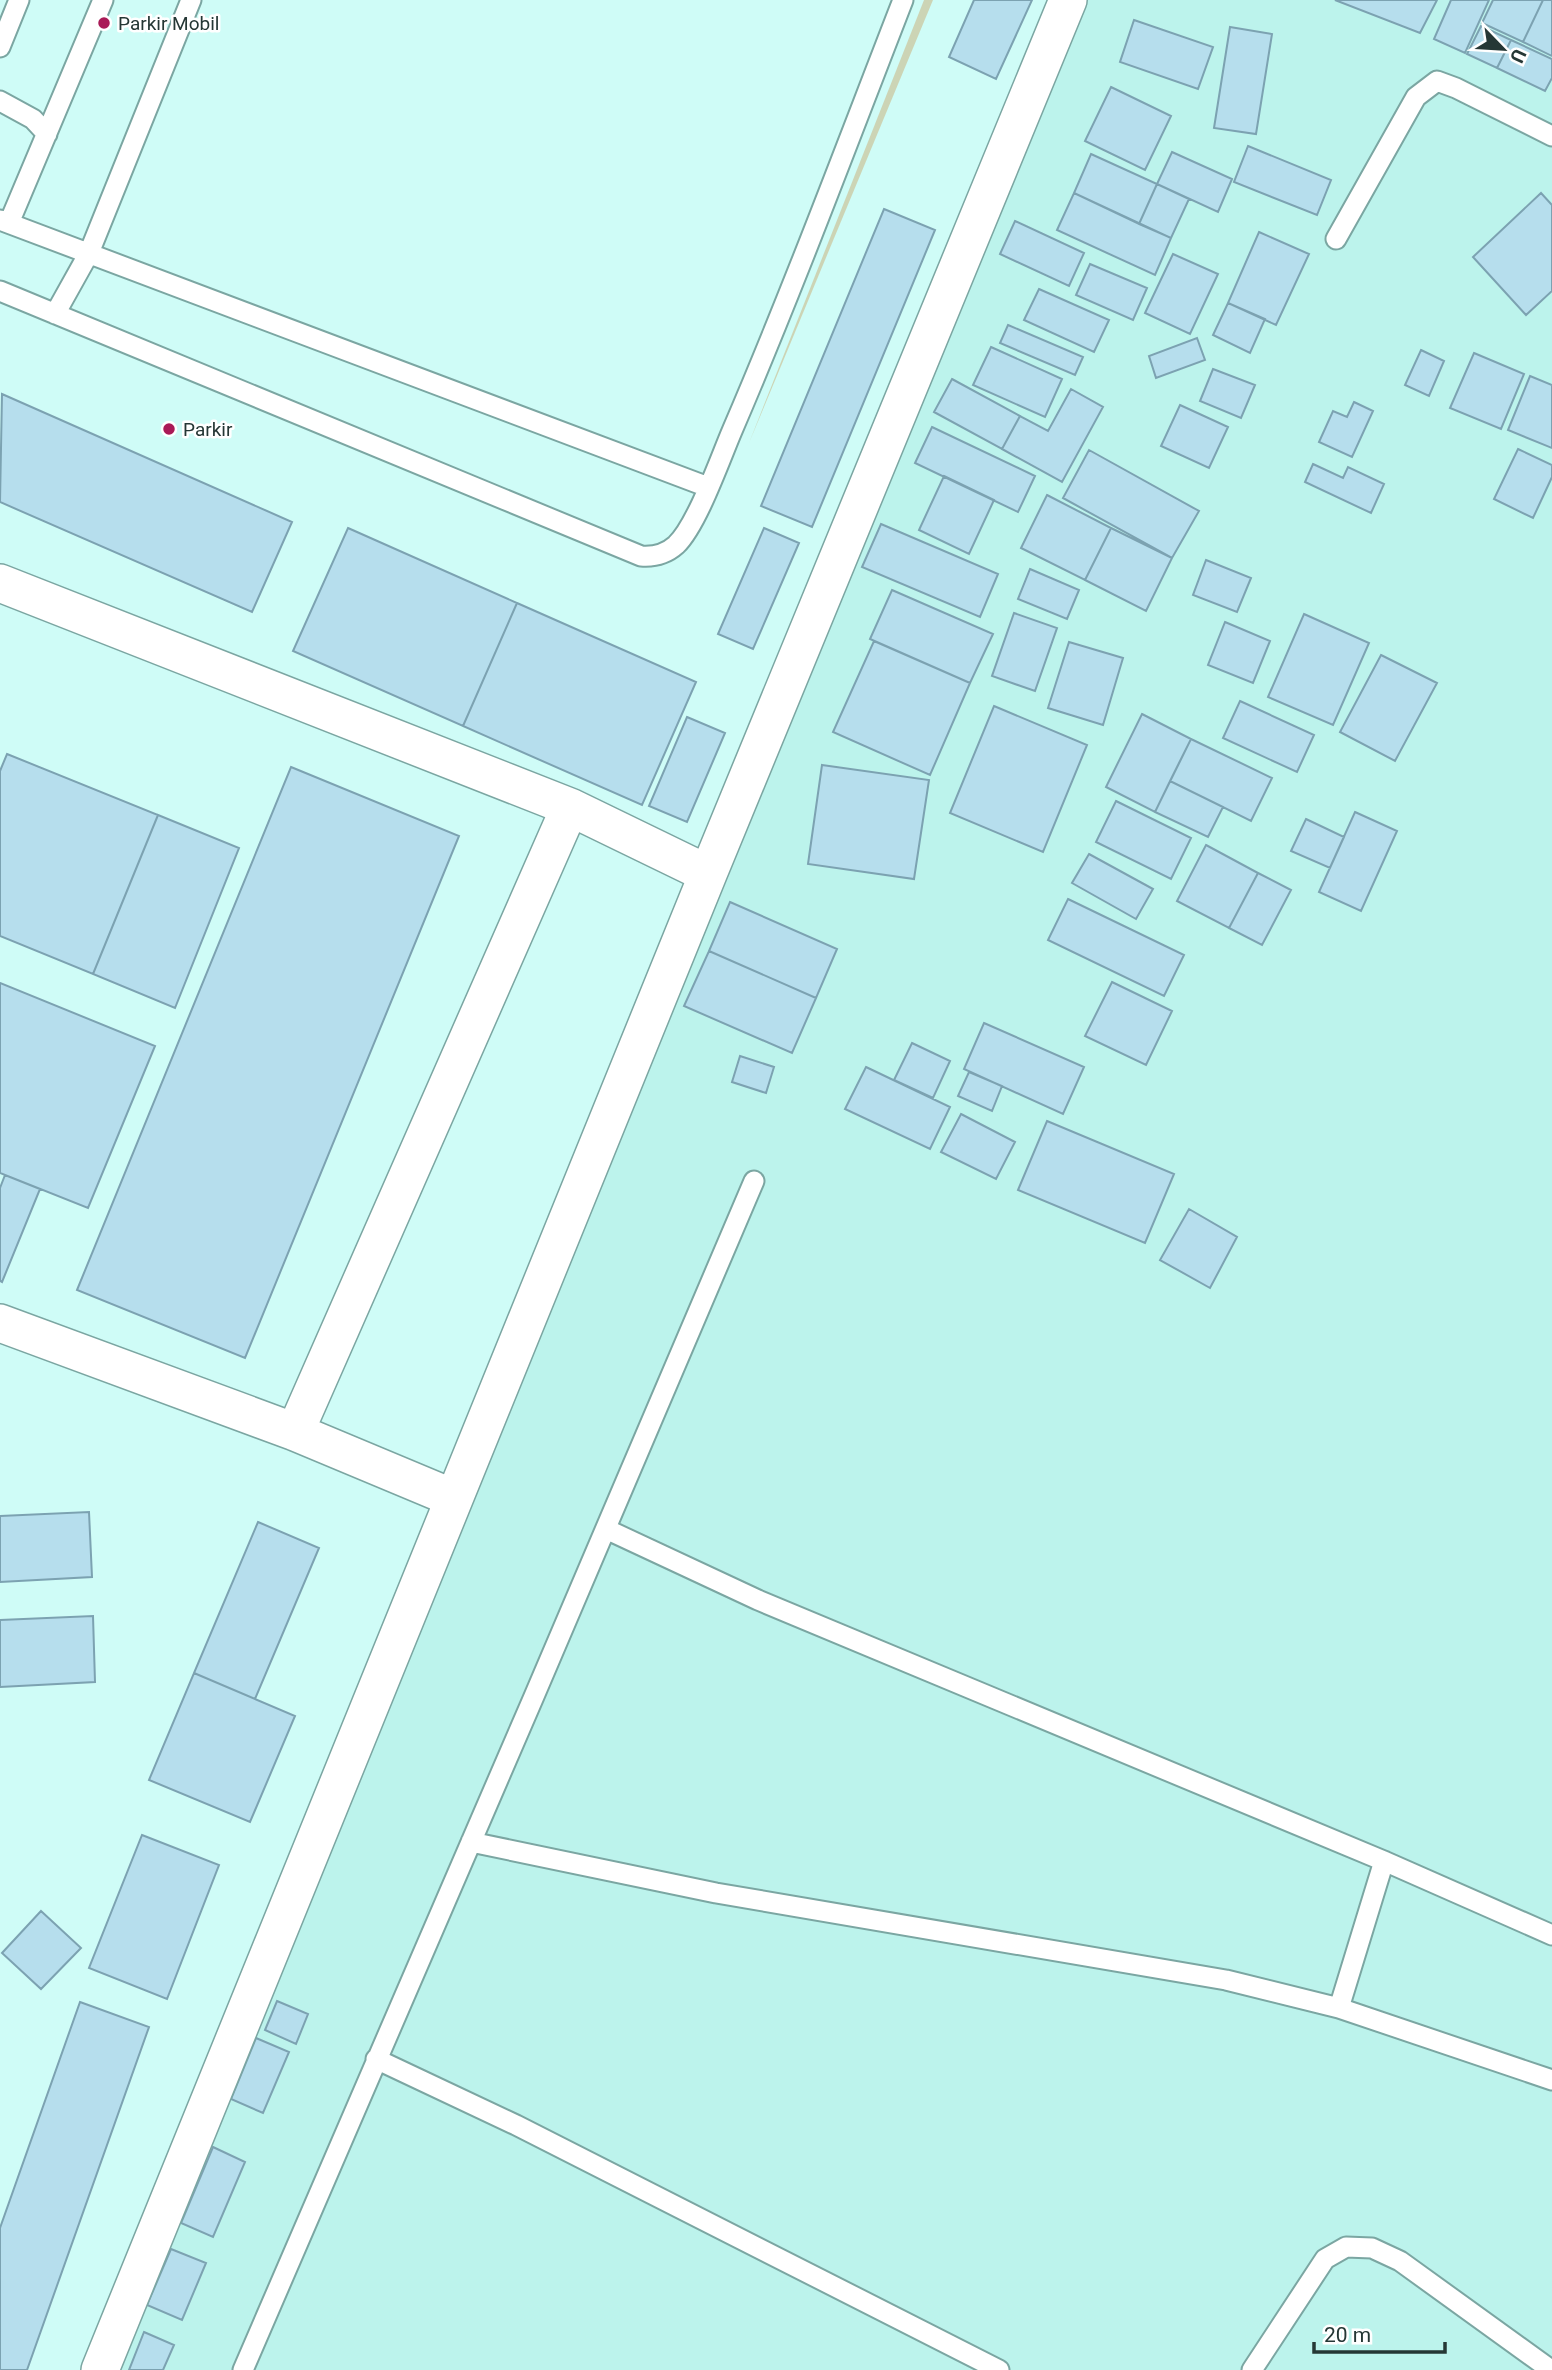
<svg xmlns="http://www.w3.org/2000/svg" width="1552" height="2370" font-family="Roboto,sans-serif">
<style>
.built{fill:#bcf3ec}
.green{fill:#ccd4b5}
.building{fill:#b6deed;stroke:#7ca2b1;stroke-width:2}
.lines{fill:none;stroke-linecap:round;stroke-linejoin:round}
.lane-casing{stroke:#7ba6a2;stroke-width:23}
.street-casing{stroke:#7ba6a2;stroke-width:40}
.lane{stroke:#fff;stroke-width:19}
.street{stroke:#fff;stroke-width:37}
.poi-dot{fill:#a91a57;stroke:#fff;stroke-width:2.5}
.labels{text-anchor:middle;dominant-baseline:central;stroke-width:5;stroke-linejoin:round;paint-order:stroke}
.poi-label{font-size:19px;fill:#253735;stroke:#fff;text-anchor:start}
</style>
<rect width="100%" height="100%" fill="#cffcf7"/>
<path class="built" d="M1065,0H1552V2370H105Z"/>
<path class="green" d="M924,0H933L749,443Z"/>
<path class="building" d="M974,0H1032L996,79L949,57Z
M1335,0H1437L1420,33Z
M1451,0H1489L1465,53L1434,39Z
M1493,0H1543L1523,42L1482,23Z
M1543,0H1552V56L1523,42Z
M1134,20L1213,47L1198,89L1120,62Z
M1481,26L1511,40L1497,68L1467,54Z
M1230,27L1272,34L1256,134L1214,128Z
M1511,40L1552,59V78L1545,91L1497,68Z
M1111,87L1171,116L1145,170L1085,141Z
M1248,146L1331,180L1317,215L1234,182Z
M1172,152L1232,179L1218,212L1157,184Z
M1091,154L1157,184L1139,224L1074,193Z
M1157,184L1189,199L1171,238L1139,224Z
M1074,193L1171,238L1155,275L1057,230Z
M1541,193L1552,205V291L1526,315L1473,257Z
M884,209L935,230L812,527L761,506Z
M1015,221L1084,253L1069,286L1000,254Z
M1259,232L1309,254L1276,325L1228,303Z
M1173,254L1218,274L1190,334L1145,313Z
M1090,264L1147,288L1133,320L1076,295Z
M1039,289L1109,320L1094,352L1024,320Z
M1228,303L1265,319L1250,353L1213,335Z
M1008,325L1083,357L1075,375L1000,343Z
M1197,338L1205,360L1156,378L1149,356Z
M991,347L1062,379L1045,417L973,385Z
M1421,350L1444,361L1429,396L1405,385Z
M1474,353L1524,374L1501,429L1450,408Z
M1213,369L1255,385L1241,418L1200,401Z
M1530,376L1552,385V448L1508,430Z
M952,379L1020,416L1002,449L934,412Z
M1071,389L1103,407L1062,482L1002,449L1020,416L1048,431Z
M2,394L292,522L252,612L0,502Z
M1354,402L1373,411L1352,457L1319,442L1333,411L1347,417Z
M1180,405L1228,427L1209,468L1161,446Z
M932,427L1035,476L1018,512L915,463Z
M1518,449L1552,465V477L1533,518L1494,499Z
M1089,450L1199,511L1172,558L1063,498Z
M1313,464L1343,478L1348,467L1384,484L1371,513L1305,482Z
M944,476L994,500L969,554L919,530Z
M1047,495L1111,528L1085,580L1021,548Z
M881,524L998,574L980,617L862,567Z
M348,528L517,603L463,726L293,651Z
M764,528L799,543L753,649L718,634Z
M1111,528L1172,558L1146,611L1085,580Z
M1206,560L1251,578L1237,612L1193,595Z
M1030,569L1079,590L1067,619L1018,599Z
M892,590L993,634L970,683L870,639Z
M517,603L696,682L642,805L463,726Z
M1014,613L1057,628L1035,691L992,676Z
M1304,614L1369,643L1333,725L1268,697Z
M1225,622L1270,641L1253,683L1208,665Z
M874,641L970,683L930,775L833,732Z
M1069,642L1123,658L1103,725L1048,708Z
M1381,655L1437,683L1395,761L1340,732Z
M1240,701L1314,735L1297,772L1223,738Z
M994,706L1087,745L1043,852L950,813Z
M1142,714L1191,739L1155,812L1106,787Z
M687,717L725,733L687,822L649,806Z
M1191,739L1272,778L1251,821L1170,781Z
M7,754L158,815L93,974L0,936V771Z
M822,765L929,780L914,879L808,864Z
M291,767L459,836L245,1358L77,1290Z
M1170,781L1223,807L1208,837L1155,812Z
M1116,801L1191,838L1171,879L1096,842Z
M1355,812L1397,831L1361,911L1319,892Z
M158,815L239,848L175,1008L93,974Z
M1306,819L1344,837L1330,868L1291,851Z
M1206,845L1258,873L1229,928L1177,901Z
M1089,854L1153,889L1136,919L1072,883Z
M1258,873L1291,890L1262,945L1229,928Z
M1068,899L1184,955L1164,996L1048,940Z
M730,902L837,949L816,998L709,951Z
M709,951L816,998L792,1053L684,1006Z
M1112,982L1172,1011L1146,1065L1085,1036Z
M0,983L155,1046L88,1208L0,1173Z
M984,1023L1084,1067L1063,1114L964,1069Z
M912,1043L950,1061L933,1098L894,1080Z
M740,1056L774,1067L766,1093L732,1082Z
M866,1067L950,1107L930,1149L845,1109Z
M969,1072L1002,1086L992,1111L958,1096Z
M961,1114L1015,1142L996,1179L941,1152Z
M1047,1121L1174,1174L1145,1243L1018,1190Z
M5,1175L40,1189L2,1282L0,1281V1188Z
M1189,1209L1237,1237L1210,1288L1160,1260Z
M89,1512L92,1577L0,1582V1516Z
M258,1522L319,1548L255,1699L194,1673Z
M93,1616L95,1682L0,1687V1620Z
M194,1673L295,1716L250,1822L149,1780Z
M142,1835L219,1865L167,1999L89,1968Z
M41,1911L81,1948L41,1989L2,1953Z
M277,2001L308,2014L296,2044L265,2030Z
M80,2002L149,2027L27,2370H0V2228Z
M256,2038L289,2052L263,2113L231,2099Z
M213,2147L245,2162L213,2237L181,2223Z
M171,2249L206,2263L182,2320L147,2305Z
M144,2332L174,2345L163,2370H129Z"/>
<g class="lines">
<defs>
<path id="lane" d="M0,47L19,0
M0,101L33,119L47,134
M0,220L708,487
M9,223L103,0
M1336,239L1416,97L1437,81L1456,88L1552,136
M0,291L641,556C654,557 666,554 676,545C697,525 720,459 732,431C793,289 847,144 903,0
M55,314L89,253L191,0
M608,1530L758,1600L1384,1861L1552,1935
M471,1842L716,1893L1226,1980L1339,2008L1552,2080
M1339,2008L1384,1861
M376,2059L516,2125L999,2370
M243,2370C413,1973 587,1579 754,1181
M1252,2370L1325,2259L1346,2247L1372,2248L1400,2261L1551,2370"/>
<path id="street" d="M0,583L570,807L708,874
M0,1323L295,1432L453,1498
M295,1432L570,807
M100,2370L708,874L1068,0"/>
</defs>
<use href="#lane" class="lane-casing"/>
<use href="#street" class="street-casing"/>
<use href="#lane" class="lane"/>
<use href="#street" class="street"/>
</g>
<g class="poi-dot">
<circle cx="104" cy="23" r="7"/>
<circle cx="169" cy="429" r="7"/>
</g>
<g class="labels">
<g class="poi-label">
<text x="118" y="23">Parkir Mobil</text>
<text x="183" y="429">Parkir</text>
</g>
</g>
<g transform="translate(1503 49) rotate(115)" stroke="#ffffff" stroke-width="5" paint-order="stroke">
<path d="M0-5L12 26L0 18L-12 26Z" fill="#253735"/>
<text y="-10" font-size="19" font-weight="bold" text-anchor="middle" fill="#253735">U</text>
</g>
<path d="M1314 2342v10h131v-10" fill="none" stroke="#253735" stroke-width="3.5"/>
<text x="1324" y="2342" font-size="21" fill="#253735" stroke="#ffffff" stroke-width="5" paint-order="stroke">20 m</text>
</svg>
